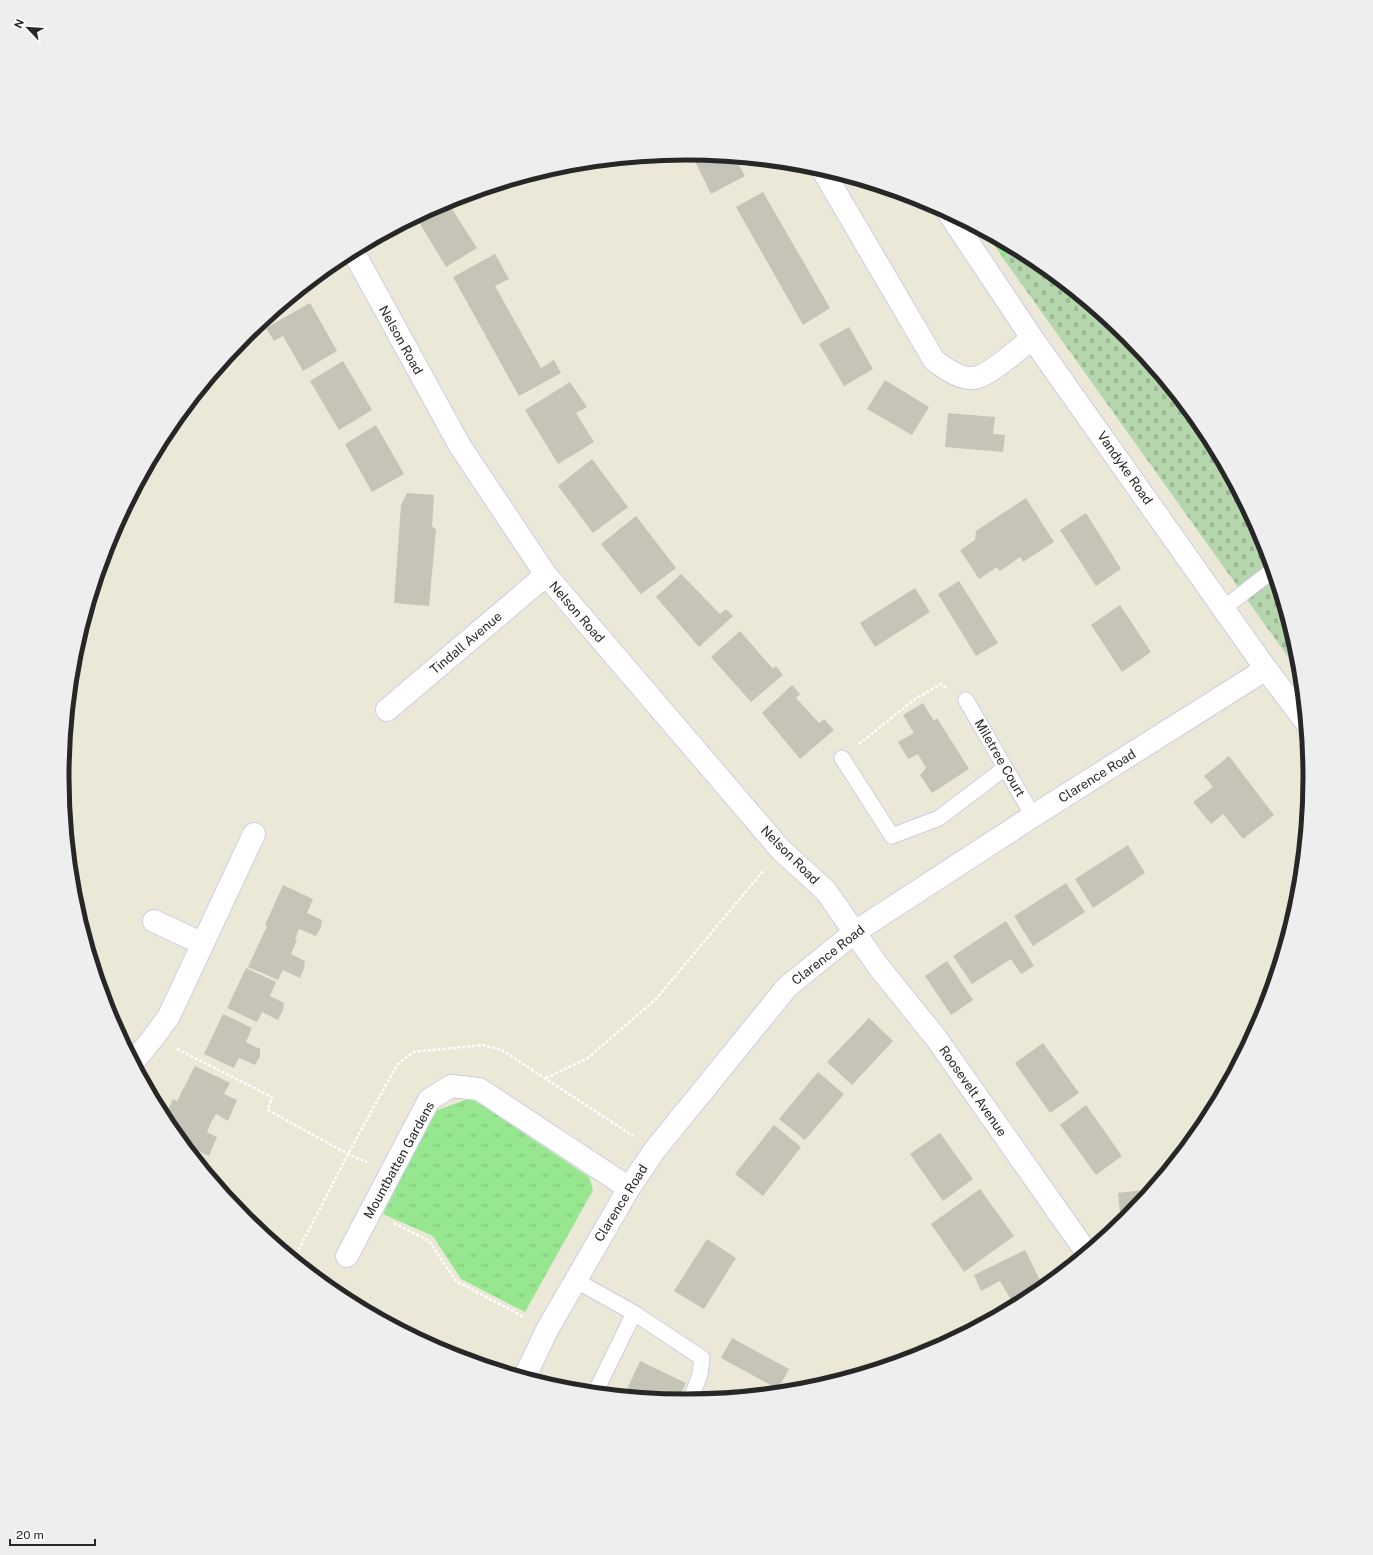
<svg xmlns="http://www.w3.org/2000/svg" width="1373" height="1555" font-family="'Public Sans',sans-serif">
<style>
.grass{fill:url(#grass-tufts)}
.cemetery{fill:url(#cemetery-stones)}
.building{fill:#c6c4b7}
.lines{fill:none;stroke-linecap:round;stroke-linejoin:round}
.lane-casing{stroke:#cecce2;stroke-width:17}
.street-casing{stroke:#cecce2;stroke-width:24}
.secondary-casing{stroke:#cecce2;stroke-width:24}
.path{stroke:#fff;stroke-width:2.5;stroke-dasharray:3 2;stroke-linecap:butt}
.lane{stroke:#fff;stroke-width:15}
.street{stroke:#fff;stroke-width:22}
.secondary{stroke:#fff;stroke-width:22}
.labels{text-anchor:middle;dominant-baseline:central;stroke-width:4;stroke-linejoin:round;paint-order:stroke}
.street-label{font-size:13px;fill:#272727;stroke:#fff}
.rim{fill:none;stroke:#272727;stroke-width:5}
</style>
<defs>
<pattern id="grass-tufts" width="24" height="20" patternUnits="userSpaceOnUse"><rect width="24" height="20" fill="#96e78f"/><path d="M3 7l-1-3M5 7V3M7 7l1-3M15 17l-1-3M17 17v-4M19 17l1-3" fill="none" stroke="#81c67b"/></pattern>
<pattern id="cemetery-stones" width="16" height="16" patternUnits="userSpaceOnUse"><rect width="16" height="16" fill="#b6d6ad"/><path d="M2 7V4a2 2 0 0 1 4 0v3zM10 15v-3a2 2 0 0 1 4 0v3z" fill="#9cb895"/></pattern>
</defs>
<rect width="100%" height="100%" fill="#ebe8d7"/>
<path class="grass" d="M987,234L1016,249L1003,258Z
M471,1098L589,1177L593,1190L525,1312L461,1279L433,1236L383,1214L435,1111Z"/>
<path class="cemetery" d="M1016,249L1034,258L1128,336L1206,431L1264,539L1299,656L1301,675L1003,258Z"/>
<path class="building" d="M691,153L735,158L745,176L711,194Z
M763,192L830,308L803,325L736,207Z
M447,201L477,248L446,267L416,217Z
M495,254L509,279L495,286L541,368L554,360L561,373L519,396L453,277Z
M310,303L337,351L303,371L283,336L274,341L266,328Z
M849,327L873,369L844,386L819,344Z
M343,361L372,410L339,430L310,381Z
M885,380L929,407L912,435L867,409Z
M570,382L587,407L576,413L594,442L558,464L525,410Z
M948,413L995,417L993,434L1005,435L1003,452L945,447Z
M376,425L404,474L372,492L345,444Z
M592,459L628,507L593,533L558,486Z
M407,493L434,495L432,526L436,530L429,606L394,603L401,505Z
M1026,498L1054,542L1023,562L1020,557L1000,571L997,567L979,579L960,550L975,540L976,531Z
M1086,513L1121,569L1096,586L1060,530Z
M636,516L676,568L641,594L601,544Z
M681,574L720,614L726,609L733,616L699,647L656,597Z
M959,581L998,643L976,656L938,594Z
M915,588L930,612L875,647L860,623Z
M1120,605L1151,652L1122,672L1091,625Z
M740,631L773,669L776,666L783,675L751,702L711,657Z
M792,685L800,694L796,698L819,723L824,719L834,730L800,759L762,713Z
M923,703L934,721L937,718L969,769L932,793L920,775L926,768L918,754L908,759L898,742L914,733L903,715Z
M1229,756L1274,815L1243,839L1223,814L1211,824L1193,802L1213,787L1204,776Z
M1128,845L1145,873L1093,908L1075,879Z
M1066,883L1085,912L1033,946L1014,916Z
M283,885L313,899L307,913L322,920L321,927L316,936L299,929L295,939L297,940L291,954L305,961L304,968L300,978L283,970L278,980L248,967L267,926L265,925Z
M1006,921L1034,966L1021,974L1011,959L972,984L953,956Z
M947,961L973,1000L951,1015L925,976Z
M246,968L276,982L270,996L284,1003L283,1010L278,1020L262,1012L257,1022L227,1008Z
M223,1014L252,1028L246,1042L260,1049V1056L255,1065L239,1058L234,1068L204,1054Z
M869,1018L893,1041L852,1085L827,1062Z
M1043,1043L1079,1093L1050,1113L1015,1063Z
M195,1066L230,1083L224,1094L237,1100L228,1121L216,1114L210,1124L207,1132L217,1137L209,1156L194,1149L192,1155L167,1124L164,1118L173,1099L177,1101Z
M818,1072L844,1094L805,1140L779,1119Z
M1086,1105L1122,1156L1096,1175L1060,1125Z
M774,1125L801,1147L763,1196L735,1174Z
M940,1133L973,1179L943,1201L910,1154Z
M980,1189L1014,1236L964,1272L931,1224Z
M1153,1189L1135,1211L1120,1212L1118,1193Z
M707,1239L736,1258L704,1309L674,1291Z
M1025,1250L1044,1288L1033,1297L994,1318L991,1313L1012,1302L1000,1281L981,1291L974,1275Z
M732,1338L789,1369L778,1389L721,1358Z
M640,1361L686,1383L678,1401L624,1396Z"/>
<g class="lines">
<defs>
<path id="lane" d="M1224,608L1273,570
M966,700L1033,816
M842,758L892,836L939,818L1005,768
M575,1280L634,1313L595,1393
M634,1313L702,1358L700,1374L690,1402"/>
<path id="street" d="M822,169L934,360C944,368 959,379 973,378C988,377 1020,348 1032,338
M353,251L460,446L546,575L781,850L826,891L878,966L936,1038L1087,1253
M387,710L546,575
M154,921L203,944
M134,1061L153,1038L169,1016L254,834
M347,1256L429,1100L451,1086L479,1089L629,1188"/>
<path id="secondary" d="M948,212L1032,338L1266,669L1306,722
M524,1378L547,1330L629,1188L654,1151L787,987L855,932L1033,816L1266,669"/>
</defs>
<use href="#lane" class="lane-casing"/>
<use href="#street" class="street-casing"/>
<use href="#secondary" class="secondary-casing"/>
<path class="path" d="M859,744L915,699L941,684L947,688
M177,1049L272,1097L268,1110L348,1154L367,1162
M546,1078L588,1058L656,999L764,870
M394,1223L429,1241L456,1281L524,1317
M294,1259L348,1154L397,1065L413,1052L482,1045L502,1050L633,1136"/>
<use href="#lane" class="lane"/>
<use href="#street" class="street"/>
<use href="#secondary" class="secondary"/>
</g>
<g class="labels">
<g class="street-label">
<text transform="translate(401 340) rotate(61)">Nelson Road</text>
<text transform="translate(1125 468) rotate(55)">Vandyke Road</text>
<text transform="translate(577 612) rotate(49)">Nelson Road</text>
<text transform="translate(466 643) rotate(-40)">Tindall Avenue</text>
<text transform="translate(1000 758) rotate(60)">Miletree Court</text>
<text transform="translate(1097 776) rotate(-32)">Clarence Road</text>
<text transform="translate(790 855) rotate(45)">Nelson Road</text>
<text transform="translate(828 955) rotate(-38)">Clarence Road</text>
<text transform="translate(973 1091) rotate(55)">Roosevelt Avenue</text>
<text transform="translate(399 1160) rotate(-61)">Mountbatten Gardens</text>
<text transform="translate(621 1203) rotate(-58)">Clarence Road</text>
</g>
</g>
<path d="M0 0H1373V1555H0ZM69 777a617 617 0 1 1 1234 0a617 617 0 1 1-1234 0Z" fill="#eee" fill-rule="evenodd"/>
<path class="rim" d="M69 777a617 617 0 1 1 1234 0a617 617 0 1 1-1234 0Z"/>
<g transform="translate(28 28) rotate(295)" stroke="#ffffff" stroke-width="3" paint-order="stroke">
<path d="M0-3L7 15L0 10L-7 15Z" fill="#272727"/>
<text y="-6" font-size="11" font-weight="bold" text-anchor="middle" fill="#272727">N</text>
</g>
<path d="M10 1539v6h85v-6" fill="none" stroke="#272727" stroke-width="2"/>
<text x="16" y="1539" font-size="12" fill="#272727" stroke="#ffffff" stroke-width="3" paint-order="stroke">20 m</text>
</svg>
